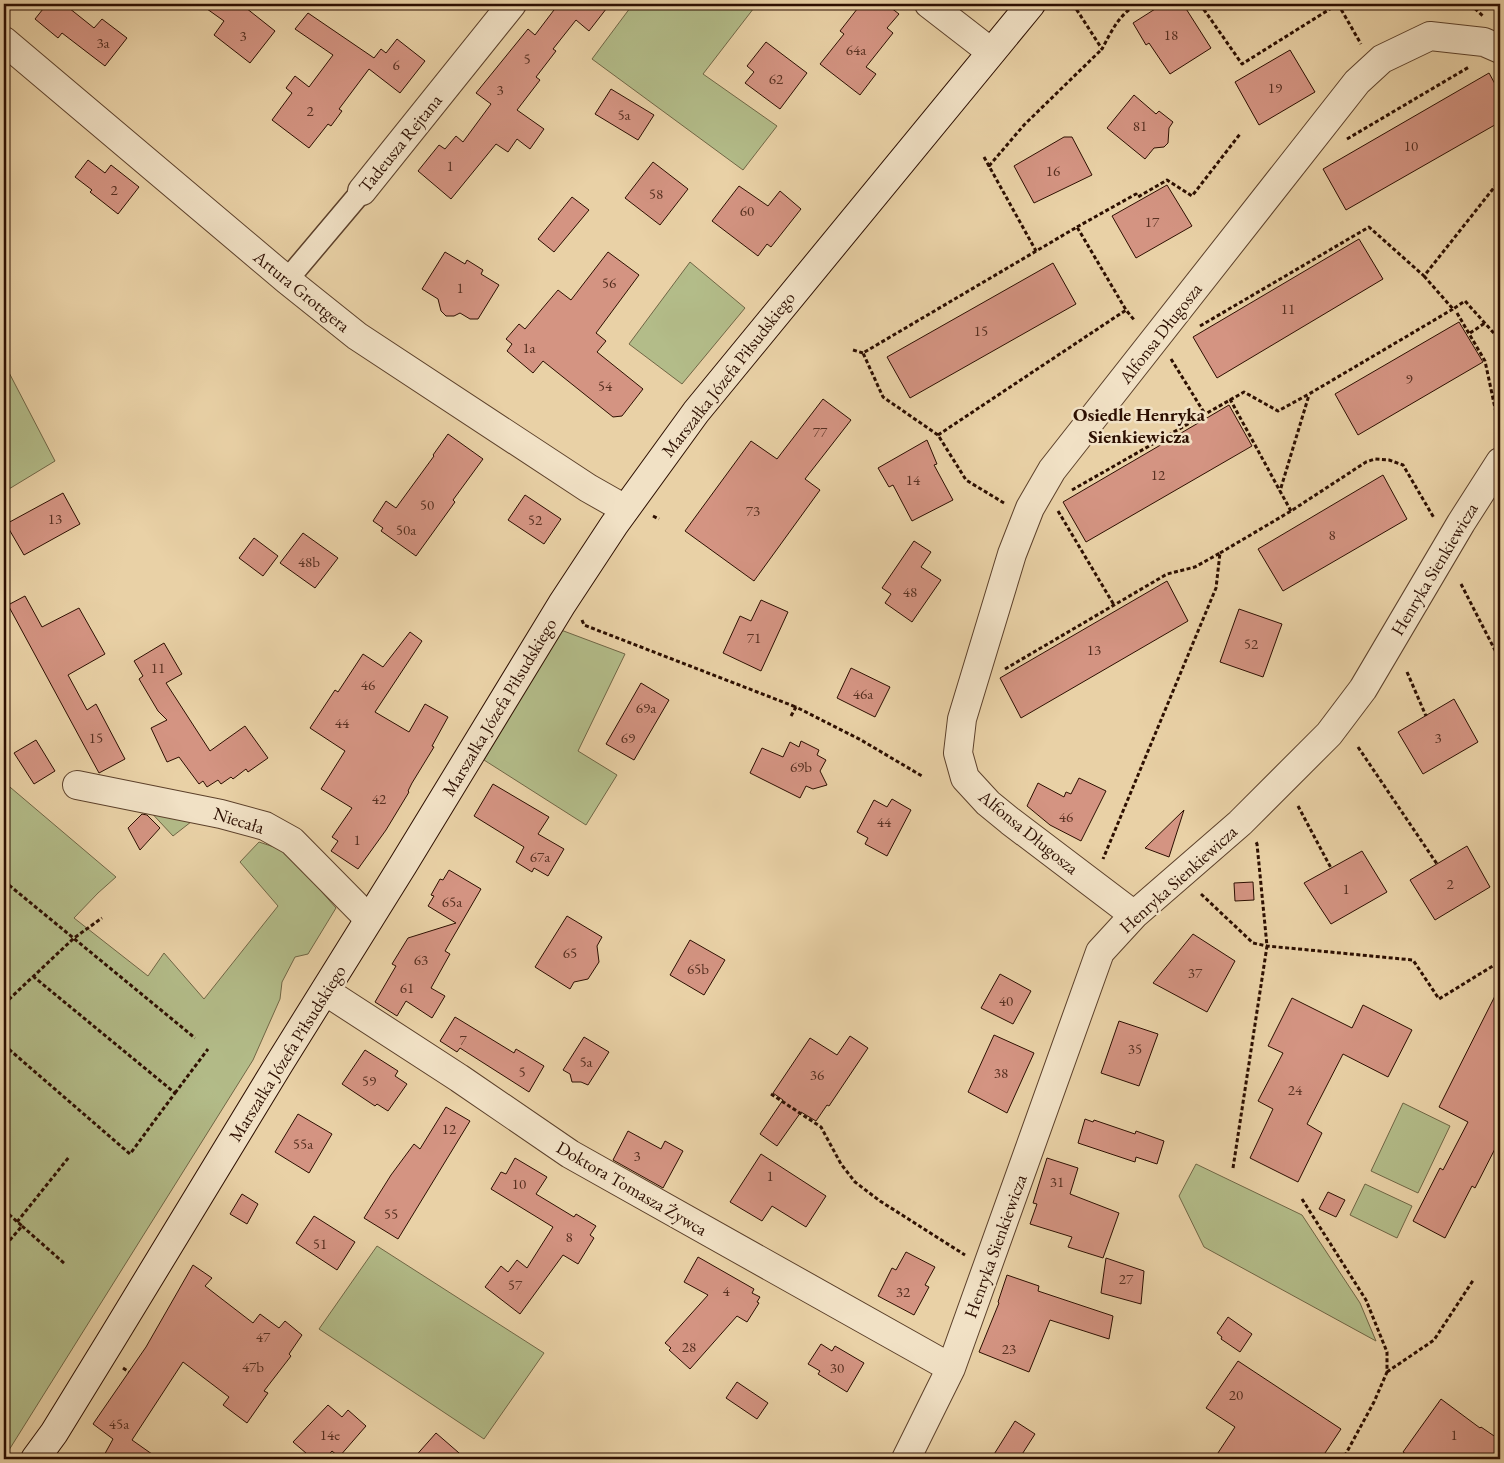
<svg xmlns="http://www.w3.org/2000/svg" width="1504" height="1463" font-family="'EB Garamond',serif">
<style>
.green{fill:#b3bc89;stroke:#706645}
.building{fill:#d49482;stroke:#2d0f01}
.lines{fill:none;stroke-linecap:round;stroke-linejoin:round}
.pedestrian-casing{stroke:#5c402a;stroke-width:24}
.minor-casing{stroke:#5c402a;stroke-width:30}
.tertiary-casing{stroke:#5c402a;stroke-width:30}
.secondary-casing{stroke:#2d0f01;stroke-width:30}
.path{stroke:#2d0f01;stroke-width:3;stroke-dasharray:4 2.5;stroke-linecap:butt}
.pedestrian{stroke:#f1e1c5;stroke-width:21}
.minor{stroke:#f1e1c5;stroke-width:28}
.tertiary{stroke:#f1e1c5;stroke-width:28}
.secondary{stroke:#f1e1c5;stroke-width:28}
.labels{text-anchor:middle;dominant-baseline:central;stroke-width:5;stroke-linejoin:round;paint-order:stroke}
.number-label{font-size:15px;fill:#573021}
.street-label{font-size:18px;fill:#2d0f01;stroke:#f1e1c5}
.neighbourhood-label{font-size:19px;font-weight:bold;fill:#2d0f01;stroke:#f1e1c5}
</style>
<rect width="100%" height="100%" fill="#e9d1a6"/>
<filter id="stains"><feTurbulence type="fractalNoise" baseFrequency=".004" numOctaves="4"/><feColorMatrix values="0 0 0 0 .2 0 0 0 0 .09 0 0 0 0 .02 0 0 0 .5 -.17"/></filter>
<radialGradient id="worn" r=".72"><stop offset=".6" stop-color="#630" stop-opacity="0"/><stop offset="1" stop-color="#630" stop-opacity=".3"/></radialGradient>
<path class="green" d="M633,4H757L703,74L777,126L743,170L592,59Z
M690,262L745,308L682,384L629,344Z
M4,363L55,461L4,492Z
M561,630L625,654L578,751L617,775L586,825L484,760Z
M4,782L116,877L98,893L74,918L148,976L164,953L204,999L278,906L240,862L259,842L286,851L336,908L308,954L295,957L282,982L280,999L253,1060L9,1450L4,1448Z
M146,807L196,818L173,836Z
M1403,1103L1450,1126L1418,1193L1371,1171Z
M1196,1164L1302,1215L1360,1303L1376,1341L1204,1247L1179,1196Z
M1365,1184L1412,1206L1397,1238L1350,1215Z
M377,1246L544,1353L484,1439L319,1329Z"/>
<path class="building" d="M47,4H64L94,28L102,19L127,38L105,66L62,33L58,38L35,19Z
M200,4H241L275,31L250,63L214,35L224,21Z
M553,4H610L589,31L576,20L553,49L556,51L536,77L540,80L517,110L544,129L530,149L517,139L508,152L496,144L451,199L418,171L439,145L445,149L456,136L463,142L491,104L476,93L528,29L535,35L557,6Z
M861,4H886L899,14L887,28L893,33L866,67L876,74L860,95L820,64L844,34L840,31Z
M1163,4H1183L1211,48L1170,74L1149,43L1146,45L1133,23Z
M308,13L374,58L381,49L386,53L397,39L425,61L400,93L369,69L339,109L342,111L331,126L328,124L309,148L272,120L292,93L286,88L295,76L309,87L333,55L295,29Z
M766,42L807,73L780,109L745,83L754,72L747,66Z
M1290,50L1315,92L1259,125L1235,82Z
M1489,73L1500,93V122L1346,210L1323,169Z
M611,89L654,115L638,140L595,114Z
M1134,95L1156,114L1159,111L1173,122L1169,128L1168,143L1164,147L1154,148L1145,159L1107,128Z
M1064,137H1072L1092,175L1034,203L1014,166Z
M88,160L105,173L111,165L139,187L118,214L90,192L92,190L75,177Z
M653,162L688,189L660,225L625,198Z
M1167,185L1192,226L1136,258L1112,216Z
M739,186L768,206L780,191L801,209L771,247L767,244L758,256L712,221Z
M572,197L589,210L554,252L538,239Z
M1359,239L1383,279L1217,378L1193,337Z
M445,252L465,264L467,260L483,270L481,274L499,285L478,319H470L460,313L454,316H446L441,311L438,299L422,289Z
M608,252L639,275L596,333L606,341L597,352L643,389L622,416L613,417L543,361L533,373L507,351L512,344L506,339L519,324L525,329L558,290L571,300Z
M1053,263L1076,304L910,398L887,357Z
M1459,322L1483,362L1358,435L1335,394Z
M823,399L851,420L805,479L820,490L754,581L685,531L751,441L777,459Z
M1229,405L1252,446L1086,542L1063,502Z
M448,434L483,459L453,500L455,502L416,556L381,531L383,528L373,521L386,501L396,508L434,456L433,455Z
M927,440L937,464L934,465L953,500L912,521L893,485L889,487L878,468Z
M1383,475L1407,519L1283,591L1258,549Z
M63,493L80,524L24,555L6,524Z
M525,495L561,519L544,544L508,520Z
M303,533L338,558L315,588L280,563Z
M254,538L278,556L263,576L239,558Z
M914,541L931,552L921,567L941,580L912,622L885,603L891,594L882,588Z
M1167,581L1188,621L1021,718L1000,678Z
M25,596L42,627L79,608L105,654L68,675L87,710L96,704L125,759L99,773L8,605Z
M761,600L788,612L761,671L723,653L740,616L751,621Z
M1239,609L1282,624L1263,677L1220,662Z
M410,632L422,641L375,712L409,732L425,704L448,717L432,746L434,747L412,783L408,791L409,792L386,830L358,869L331,851L338,841L332,837L352,808L321,789L345,751L310,728L335,690L338,692L363,654L383,667Z
M164,643L182,674L166,683L210,751L245,726L268,758L248,772L246,769L233,779L231,777L221,784L218,780L207,787L203,781L199,784L179,757L167,762L151,728L167,720L158,711L139,679L143,676L134,661Z
M851,668L890,687L875,717L837,698Z
M641,683L669,700L634,760L606,744Z
M1454,699L1478,742L1423,774L1398,732Z
M36,740L55,771L34,784L14,753Z
M801,741L819,750L817,755L826,760L820,771L827,785L813,789L806,786L800,798L750,773L762,748L783,757L790,742L799,747Z
M1079,778L1106,791L1081,841L1050,825L1027,806L1038,783L1064,797L1066,792L1071,794Z
M493,784L549,817L538,834L564,849L548,876L534,868L532,872L516,862L524,847L474,816Z
M892,799L911,810L887,856L865,844L868,838L857,832L874,800L887,807Z
M1184,810L1169,857L1145,848Z
M142,814L147,815L160,828L140,850L128,828Z
M1467,846L1490,887L1435,920L1410,880Z
M1362,851L1387,892L1331,924L1304,883Z
M449,870L481,889L445,951L450,954L431,988L445,996L432,1018L406,1001L397,1016L375,1002L396,966L392,964L408,938L456,923L428,906L434,896L431,895L440,879L443,880Z
M1253,882L1254,900L1235,901L1234,883Z
M567,916L602,937L597,946L599,962L588,979L574,982L570,989L535,967Z
M1193,934L1235,961L1207,1012L1153,983Z
M690,940L725,960L704,995L670,975Z
M1000,974L1031,991L1013,1024L981,1008Z
M1500,986V1139L1475,1188L1472,1186L1445,1238L1413,1221L1440,1168L1443,1170L1468,1122L1439,1107Z
M1292,998L1352,1028L1363,1005L1412,1030L1388,1077L1343,1054L1307,1124L1322,1133L1298,1182L1250,1158L1273,1109L1258,1101L1283,1053L1268,1046Z
M455,1017L514,1053L516,1049L544,1066L529,1092L460,1048L457,1052L440,1041Z
M1119,1021L1158,1034L1139,1086L1101,1073Z
M994,1035L1034,1053L1007,1113L968,1092Z
M850,1036L868,1048L829,1106L827,1105L816,1121L801,1112L777,1146L760,1134L783,1100L773,1093L810,1038L837,1055Z
M584,1037L609,1052L588,1085L581,1082H572L570,1074L563,1070Z
M365,1050L398,1071L395,1076L407,1084L388,1111L377,1104L375,1106L342,1084Z
M446,1107L470,1121L398,1239L364,1218L391,1175L414,1144L420,1149Z
M298,1114L332,1134L309,1173L275,1152Z
M1085,1119L1093,1122L1094,1120L1135,1134L1136,1131L1164,1141L1157,1164L1136,1157L1135,1162L1078,1143Z
M628,1131L661,1149L665,1141L683,1151L663,1188L613,1160Z
M761,1154L826,1196L806,1227L772,1206L762,1221L730,1202Z
M515,1158L547,1177L536,1194L574,1217L576,1214L596,1226L590,1235L594,1238L578,1264L563,1255L520,1314L485,1287L501,1266L508,1272L517,1260L527,1268L553,1227L491,1189L501,1172L506,1174Z
M1047,1158L1078,1168L1070,1194L1119,1213L1103,1258L1068,1247L1072,1237L1030,1224L1037,1204L1033,1203Z
M1328,1192L1345,1200L1336,1217L1319,1209Z
M242,1194L258,1204L247,1224L230,1214Z
M314,1216L355,1242L337,1270L296,1243Z
M906,1252L935,1267L925,1285L929,1287L914,1315L878,1296L892,1268L896,1270Z
M698,1257L754,1289L752,1293L760,1297L757,1302L759,1303L747,1322L737,1316L690,1369L669,1350L671,1348L665,1343L708,1295L684,1282Z
M1106,1258L1144,1271L1141,1304L1101,1293Z
M193,1265L212,1278L205,1286L253,1323L260,1314L279,1328L285,1321L302,1335L289,1354L291,1356L264,1391L268,1393L247,1423L223,1405L229,1397L183,1362L132,1440L159,1459H102L113,1439L93,1424L146,1347Z
M1007,1275L1039,1286L1038,1291L1113,1316L1109,1339L1050,1320L1029,1372L979,1352L999,1303L998,1302Z
M1228,1317L1252,1334L1240,1352L1221,1339L1222,1337L1217,1333Z
M821,1344L832,1351L835,1346L864,1363L847,1392L818,1374L820,1371L808,1364Z
M1238,1361L1341,1429L1321,1459H1214L1235,1427L1206,1408Z
M737,1382L768,1403L757,1419L726,1398Z
M1441,1399L1480,1428L1481,1427L1500,1440V1459H1413L1403,1452Z
M328,1405L342,1417L348,1410L366,1426L339,1457L332,1451L325,1459H313L293,1442Z
M1015,1421L1035,1434L1019,1459H991Z
M436,1433L466,1459H413Z"/>
<g class="lines">
<defs>
<path id="pedestrian" d="M287,280L362,191"/>
<path id="minor" d="M929,4L991,52
M362,191L512,4
M77,785L221,814L265,826L292,841L369,919
M1134,915L1010,821L988,803L965,778L958,753L962,719L1012,554L1030,508L1052,470L1357,82L1382,59L1430,36L1484,42L1500,49
M325,991L459,1078L570,1154L951,1368
M906,1459L951,1368L1100,952L1134,915L1240,823L1329,734L1363,689L1461,523L1500,462"/>
<path id="tertiary" d="M4,41L287,280L357,336L588,488L625,509"/>
<path id="secondary" d="M35,1459L54,1433L113,1337L279,1064L403,865L562,604L614,525L696,412L1031,4"/>
</defs>
<use href="#pedestrian" class="pedestrian-casing"/>
<use href="#minor" class="minor-casing"/>
<use href="#tertiary" class="tertiary-casing"/>
<use href="#secondary" class="secondary-casing"/>
<path class="path" d="M1073,4L1102,49C1112,30 1119,15 1137,4
M1200,4L1242,64L1338,4
M1338,4L1361,44
M1470,4L1483,16
M1347,139L1469,67
M984,157L1036,251
M989,166L1024,125L1102,49
M1077,227L1136,194L1138,197L1167,180L1192,196L1240,134
M1424,276L1453,309L1465,301L1500,340
M1457,313L1485,361L1498,422L1500,424
M1200,326L1369,227L1424,276L1500,180
M1470,333L1485,323
M853,350L863,353
M1171,359L1205,414
M1230,399L1280,491
M938,435L1126,310
M1072,490L1244,392L1278,411L1309,394L1453,309
M1004,503L966,480L938,435L883,397L863,353L1077,227L1126,310L1135,321
M1058,511L1114,605
M1291,511L1280,491L1309,395
M653,516L659,519
M1500,528L1495,530L1500,539
M1220,553L1291,511L1366,462L1375,459L1389,460L1403,465L1434,518
M1461,584L1500,660
M582,620L584,625L796,707
M1005,669L1167,574L1195,567L1220,553L1216,588L1103,859
M1407,672L1426,716
M791,716L796,707L861,740L922,776
M1358,747L1437,864
M1298,806L1331,868
M4,881L195,1038
M1201,894L1253,943L1267,946L1413,960L1439,999L1496,964L1500,966
M4,1004L74,938L102,918
M4,1045L130,1154L175,1093L34,977
M175,1093L208,1049
M771,1094L821,1127L841,1164L855,1182L880,1201L965,1255
M1233,1168L1267,946L1257,844L1256,842
M1302,1199L1366,1300L1387,1352V1372L1374,1402L1343,1459
M4,1210L22,1226L4,1247
M17,1222L69,1157
M22,1226L65,1264
M123,1368L129,1372
M1387,1372L1434,1340L1474,1279
M4,1458L5,1459"/>
<use href="#pedestrian" class="pedestrian"/>
<use href="#minor" class="minor"/>
<use href="#tertiary" class="tertiary"/>
<use href="#secondary" class="secondary"/>
</g>
<g class="labels">
<g class="number-label">
<text x="1171" y="34">18</text>
<text x="243" y="35">3</text>
<text x="103" y="42">3a</text>
<text x="856" y="49">64a</text>
<text x="527" y="58">5</text>
<text x="396" y="64">6</text>
<text x="776" y="78">62</text>
<text x="1275" y="87">19</text>
<text x="500" y="89">3</text>
<text x="310" y="110">2</text>
<text x="624" y="114">5a</text>
<text x="1140" y="125">81</text>
<text x="1411" y="145">10</text>
<text x="450" y="165">1</text>
<text x="1053" y="170">16</text>
<text x="114" y="189">2</text>
<text x="656" y="193">58</text>
<text x="747" y="210">60</text>
<text x="1152" y="221">17</text>
<text x="609" y="282">56</text>
<text x="460" y="287">1</text>
<text x="1288" y="308">11</text>
<text x="981" y="330">15</text>
<text x="529" y="347">1a</text>
<text x="1409" y="378">9</text>
<text x="605" y="385">54</text>
<text x="820" y="431">77</text>
<text x="1158" y="474">12</text>
<text x="913" y="479">14</text>
<text x="427" y="504">50</text>
<text x="753" y="510">73</text>
<text x="55" y="518">13</text>
<text x="535" y="519">52</text>
<text x="406" y="529">50a</text>
<text x="1332" y="534">8</text>
<text x="309" y="561">48b</text>
<text x="910" y="591">48</text>
<text x="754" y="637">71</text>
<text x="1251" y="643">52</text>
<text x="1094" y="649">13</text>
<text x="158" y="667">11</text>
<text x="368" y="684">46</text>
<text x="863" y="693">46a</text>
<text x="646" y="707">69a</text>
<text x="342" y="722">44</text>
<text x="96" y="737">15</text>
<text x="628" y="737">69</text>
<text x="1438" y="737">3</text>
<text x="801" y="766">69b</text>
<text x="379" y="798">42</text>
<text x="1066" y="816">46</text>
<text x="884" y="821">44</text>
<text x="357" y="839">1</text>
<text x="540" y="856">67a</text>
<text x="1450" y="883">2</text>
<text x="1346" y="888">1</text>
<text x="452" y="901">65a</text>
<text x="570" y="952">65</text>
<text x="421" y="959">63</text>
<text x="698" y="968">65b</text>
<text x="1195" y="972">37</text>
<text x="407" y="987">61</text>
<text x="1006" y="1000">40</text>
<text x="463" y="1039">7</text>
<text x="1135" y="1048">35</text>
<text x="586" y="1061">5a</text>
<text x="522" y="1071">5</text>
<text x="1001" y="1072">38</text>
<text x="817" y="1074">36</text>
<text x="369" y="1080">59</text>
<text x="1295" y="1089">24</text>
<text x="449" y="1128">12</text>
<text x="303" y="1143">55a</text>
<text x="637" y="1155">3</text>
<text x="770" y="1175">1</text>
<text x="1057" y="1181">31</text>
<text x="519" y="1183">10</text>
<text x="391" y="1213">55</text>
<text x="569" y="1236">8</text>
<text x="320" y="1243">51</text>
<text x="1126" y="1278">27</text>
<text x="515" y="1284">57</text>
<text x="726" y="1290">4</text>
<text x="903" y="1291">32</text>
<text x="263" y="1336">47</text>
<text x="689" y="1346">28</text>
<text x="1009" y="1348">23</text>
<text x="253" y="1366">47b</text>
<text x="837" y="1367">30</text>
<text x="1236" y="1394">20</text>
<text x="119" y="1423">45a</text>
<text x="330" y="1434">14e</text>
<text x="1454" y="1434">1</text>
</g>
<g class="street-label">
<text transform="translate(400 143) rotate(-51)">Tadeusza Rejtana</text>
<text transform="translate(302 291) rotate(39)">Artura Grottgera</text>
<text transform="translate(1160 333) rotate(-52)">Alfonsa Długosza</text>
<text transform="translate(728 374) rotate(-52)">Marszałka Józefa Piłsudskiego</text>
<text transform="translate(1434 569) rotate(-59)">Henryka Sienkiewicza</text>
<text transform="translate(499 707) rotate(-59)">Marszałka Józefa Piłsudskiego</text>
<text transform="translate(239 820) rotate(17)">Niecała</text>
<text transform="translate(1029 832) rotate(39)">Alfonsa Długosza</text>
<text transform="translate(1178 879) rotate(-42)">Henryka Sienkiewicza</text>
<text transform="translate(287 1053) rotate(-58)">Marszałka Józefa Piłsudskiego</text>
<text transform="translate(632 1188) rotate(30)">Doktora Tomasza Żywca</text>
<text transform="translate(995 1246) rotate(-70)">Henryka Sienkiewicza</text>
</g>
<g class="neighbourhood-label">
<text x="1139" y="414">Osiedle Henryka<tspan x="1139" dy="22">Sienkiewicza</tspan></text>
</g>
</g>
<rect width="1504" height="1463" fill="none" stroke="#e9d1a6" stroke-width="20"/>
<rect x="5" y="5" width="1494" height="1453" fill="none" stroke="#2d0f01" stroke-width="2.5"/>
<rect x="10" y="10" width="1484" height="1443" fill="none" stroke="#2d0f01"/>
<rect width="100%" height="100%" filter="url(#stains)"/>
<rect width="100%" height="100%" fill="url(#worn)"/>
</svg>
